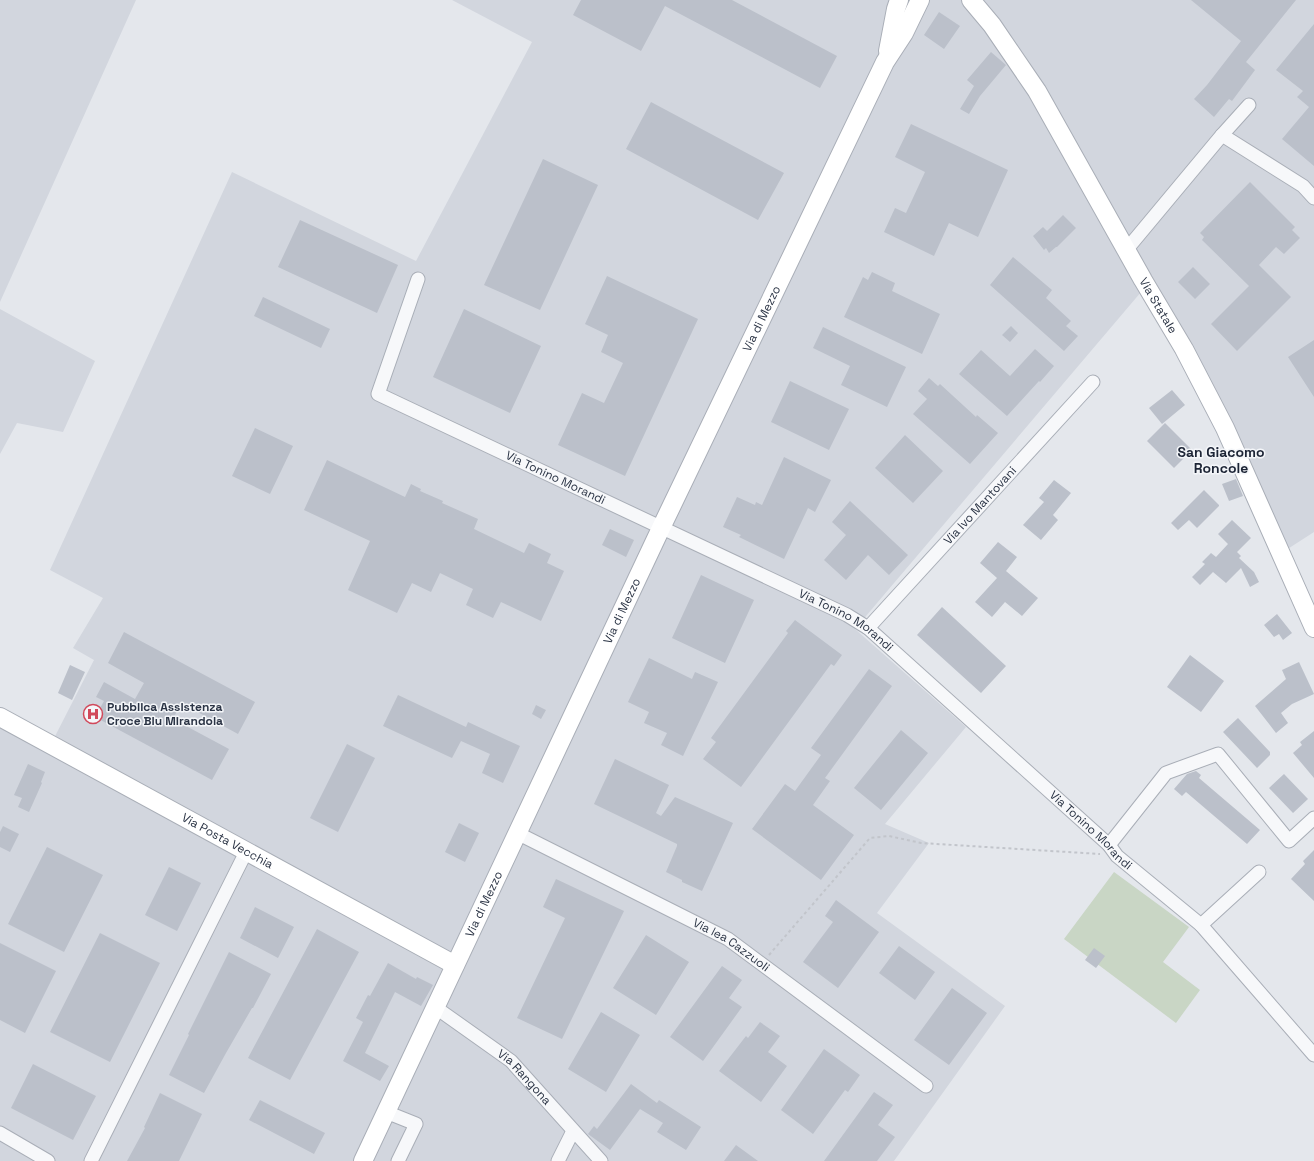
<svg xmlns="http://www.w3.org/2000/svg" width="1314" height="1161" font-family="'Space Grotesk',sans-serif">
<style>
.built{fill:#d2d6de}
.green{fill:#c9d6c5}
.building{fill:#bbc0ca}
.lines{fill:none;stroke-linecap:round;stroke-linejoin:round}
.street-casing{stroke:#a9aeb7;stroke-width:15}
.secondary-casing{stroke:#a9aeb7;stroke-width:20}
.path{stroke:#c2c5cb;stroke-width:2;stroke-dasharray:3 3;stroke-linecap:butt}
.street{stroke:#f7f8fa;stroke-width:13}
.secondary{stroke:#fff;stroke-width:18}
.labels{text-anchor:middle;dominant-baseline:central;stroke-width:3;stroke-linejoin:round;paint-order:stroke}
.street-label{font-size:12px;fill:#2b3445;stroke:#f4f6f9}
.poi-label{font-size:12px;font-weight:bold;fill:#2b3445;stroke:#f4f6f9;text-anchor:start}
.quarter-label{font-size:14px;font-weight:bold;fill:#1d2536;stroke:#f4f6f9}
</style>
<rect width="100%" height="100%" fill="#e4e7ec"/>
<path class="built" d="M0,0H136L0,302Z
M452,0H1314V532L1283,552L1147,285L855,629L966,727L885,824L929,843L877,913L1005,1006L894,1161H0V722L49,748L94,660L73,648L103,598L50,570L232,172L416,261L532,42Z
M0,309L95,361L63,432L17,423L0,454Z"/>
<path class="green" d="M1114,872L1189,927L1163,962L1200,990L1176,1023L1064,939Z"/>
<path class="building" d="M581,0H732L837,56L820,88L665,6L641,51L573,15Z
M1191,0H1296L1246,62L1255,70L1232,101L1229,99L1214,117L1194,99L1207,85L1241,41Z
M939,12L960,26L944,49L924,35Z
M1314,24V166L1282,139L1309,107L1297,97L1303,91L1276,70Z
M991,52L1006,65L980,96L969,114L960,109L974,86L967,80Z
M651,102L784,173L758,220L626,149Z
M911,124L1008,170L978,237L949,223L934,256L884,232L895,208L906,213L925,172L895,157Z
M543,159L598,185L540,310L484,285Z
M1250,182L1295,227L1292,230L1300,238L1284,254L1276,247L1259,265L1291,297L1237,351L1211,324L1249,286L1202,240L1204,237L1200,233Z
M1063,215L1076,228L1057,247H1056L1049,253L1046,248L1044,250L1033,236L1043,227L1047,231Z
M300,220L398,265L377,313L278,267Z
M1013,257L1052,290L1046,298L1071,321L1066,326L1078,336L1064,351L990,285Z
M1193,267L1210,284L1195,299L1178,282Z
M872,272L895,283L892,291L940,314L922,354L844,317L863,277L868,280Z
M607,276L698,319L625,476L558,445L582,393L604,403L623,363L601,352L608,335L585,324Z
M263,297L330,329L321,348L254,316Z
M464,309L541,346L510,413L433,377Z
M1011,326L1018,333L1010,342L1002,335Z
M823,327L906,367L887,407L841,385L850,366L813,348Z
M1314,340V397L1288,357Z
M1035,349L1054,366L1040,382L1039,381L1007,416L959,374L981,350L1010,376Z
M929,378L938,386L940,384L976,417L977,415L998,433L970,464L913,414L927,399L918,391Z
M790,381L849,409L829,450L771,422Z
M1172,390L1185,405L1162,424L1149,408Z
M1165,423L1192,450L1174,468L1147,441Z
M255,428L293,446L270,494L232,476Z
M905,435L943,471L913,503L875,468Z
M784,457L831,480L815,512L808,508L784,559L739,537L741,535L723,527L737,497L755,505L756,502L762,505Z
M327,460L405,497L411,484L421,489L420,491L443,501L442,503L478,519L474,529L524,553L529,543L551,554L547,563L564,571L541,621L501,602L493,618L466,605L473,589L440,573L431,592L412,583L397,613L348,590L370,541L304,510Z
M1236,479L1243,496L1229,501L1222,484Z
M1054,480L1071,493L1053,515L1058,520L1041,540L1023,525L1044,502L1039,498Z
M1204,490L1219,505V506L1197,528L1189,520L1178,530L1171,523Z
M850,501L908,555L889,575L868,555L846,580L824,560L846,535L832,522Z
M1232,520L1251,538L1237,552L1241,556L1239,558L1254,572L1259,582L1250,587L1241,568L1226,583L1213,572L1200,585L1192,577L1205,564L1202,562L1211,553L1216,557L1228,544L1218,534Z
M610,529L634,540L626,557L602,545Z
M998,542L1017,557L1006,571L1038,598L1022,616L1005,602L992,617L975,602L997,578L980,563Z
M701,575L754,600L725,663L672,638Z
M942,607L1006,666L981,693L917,635Z
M1277,614L1292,633L1283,640L1279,634L1274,637L1264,625Z
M795,620L842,655L834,666L831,664L741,787L703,759L716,742L711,738L788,633L786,631Z
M124,632L255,702L238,734L181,703L173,719L229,749L212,780L95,717L104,701L96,697L104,682L135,699L144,683L108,663Z
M1190,655L1224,681L1201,712L1167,687Z
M649,658L692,679L695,672L718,682L683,756L661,745L667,733L644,723L649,712L628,702Z
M1299,662L1314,694L1292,704L1281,713L1288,723L1276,733L1255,706L1286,679L1282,670Z
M70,665L85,672L72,700L58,693Z
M869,669L892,686L825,778L830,781L813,805L854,835L821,880L752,829L785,784L795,791L821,755L811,748Z
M398,695L466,727L468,722L520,746L503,783L482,773L490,754L461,741L452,758L383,726Z
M536,705L546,710L541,719L532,714Z
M1238,718L1270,752V755L1257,768L1223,732Z
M901,730L928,753L881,810L854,788Z
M1314,731V778L1293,753L1302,745L1300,742Z
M347,744L375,758L338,832L310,818Z
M615,759L669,785L656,813L661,816L675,797L733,823L702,891L682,882V880L666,872L677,846V844L594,804Z
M28,764L45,772L41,782L42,783L29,812L18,807L22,798L14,795Z
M1196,771L1201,775L1199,778L1260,830L1247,844L1186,792L1182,796L1174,789L1187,774Z
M1284,774L1308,799L1293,813L1269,788Z
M459,823L479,833L465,862L445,852Z
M3,826L19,834L10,852L0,847V832Z
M47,847L103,875L64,952L8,924Z
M1314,850V901L1291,879L1305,864L1303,861Z
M169,867L201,883L177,931L145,915Z
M556,879L624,911L562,1039L517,1018L565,918L543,907Z
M836,900L879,932L838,988L803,962L833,922L825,916Z
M255,907L294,927L278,958L240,938Z
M317,929L359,952L290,1080L248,1058Z
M100,933L160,963L110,1062L50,1032Z
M646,935L689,962L656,1015L613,988Z
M0,943L56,971L25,1033L0,1020Z
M899,946L935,972L915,1000L879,973Z
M1094,948L1105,956L1096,968L1085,960Z
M229,952L271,974L253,1008H252L226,1053L204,1093L169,1075L189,1035L188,1034Z
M388,963L416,979L417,977L433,985L421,1006L395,992L365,1053L389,1066L380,1081L343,1061L363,1022L356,1018L368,995L370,996Z
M722,966L742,980L729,998L742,1007L703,1061L670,1037Z
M952,988L987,1013L949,1065L914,1040Z
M601,1012L640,1035L606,1092L568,1069Z
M760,1022L780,1036L768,1052L787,1066L761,1102L719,1071L746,1036L748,1038Z
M824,1049L860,1075L848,1092L845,1090L813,1134L781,1110Z
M33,1064L96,1096L73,1140L11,1108Z
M631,1084L657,1103L659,1100L701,1127L686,1150L657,1132L663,1123L640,1109L610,1150L588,1134L594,1126L597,1129Z
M874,1092L893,1105L878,1125L895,1137L877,1161H824Z
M160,1093L202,1114L179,1161H127L145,1128L144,1127Z
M260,1100L325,1133L314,1154L249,1120Z
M736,1145L758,1161H724Z"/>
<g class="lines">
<defs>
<g id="street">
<path d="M1222,135L1303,186L1314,198"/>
<path d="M1127,249L1222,135L1249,105"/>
<path id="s1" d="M418,279L378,394L847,615L868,628L1109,845L1117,856L1201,925L1314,1055"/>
<path id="s2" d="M868,628L1093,382"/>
<path id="s3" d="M517,833L728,939L926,1086"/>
<path d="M1109,845L1166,773L1218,754L1289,841L1314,818"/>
<path d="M1201,925L1259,872"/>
<path id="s4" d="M435,1007L511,1061L601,1161"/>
<path d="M386,1112L416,1124L398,1161"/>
<path d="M0,1133L48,1161"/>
<path d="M91,1161L246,852"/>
<path d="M558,1161L573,1131"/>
</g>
<g id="secondary">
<path id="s5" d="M971,0L992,25L1037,91L1143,280L1184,349L1225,428L1314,628"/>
<path d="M888,51L896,9L899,0"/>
<path id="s6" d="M0,717L455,965"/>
<path id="s7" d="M363,1161L661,528L885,62L904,33L920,0"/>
</g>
</defs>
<use href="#street" class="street-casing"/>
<use href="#secondary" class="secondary-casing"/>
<path class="path" d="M769,955L870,838L889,836L921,843L1100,854"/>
<use href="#street" class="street"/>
<use href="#secondary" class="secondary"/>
</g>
<defs>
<symbol id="hospital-ring" viewBox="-11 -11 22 22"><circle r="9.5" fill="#f4f6f9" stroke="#d1495b" stroke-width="1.5"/><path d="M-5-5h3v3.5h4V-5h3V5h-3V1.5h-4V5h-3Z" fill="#d1495b"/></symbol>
</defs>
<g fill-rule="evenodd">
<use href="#hospital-ring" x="82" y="703" width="22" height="22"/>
</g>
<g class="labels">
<g class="street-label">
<text stroke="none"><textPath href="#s5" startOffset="359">Via Statale</textPath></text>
<text stroke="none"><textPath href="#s7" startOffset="932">Via di Mezzo</textPath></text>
<text stroke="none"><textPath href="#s1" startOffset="318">Via Tonino Morandi</textPath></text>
<text stroke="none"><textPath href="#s2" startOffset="166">Via Ivo Mantovani</textPath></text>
<text stroke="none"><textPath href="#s7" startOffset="608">Via di Mezzo</textPath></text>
<text stroke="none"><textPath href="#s1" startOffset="642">Via Tonino Morandi</textPath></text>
<text stroke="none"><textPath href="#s1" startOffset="966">Via Tonino Morandi</textPath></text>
<text stroke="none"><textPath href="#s6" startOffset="259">Via Posta Vecchia</textPath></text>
<text stroke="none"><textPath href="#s7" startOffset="284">Via di Mezzo</textPath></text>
<text stroke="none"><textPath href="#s3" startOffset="242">Via lea Cazzuoli</textPath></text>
<text stroke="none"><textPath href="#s4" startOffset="114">Via Rangona</textPath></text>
</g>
<g class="poi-label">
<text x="107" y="707">Pubblica Assistenza<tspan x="107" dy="14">Croce Blu Mirandola</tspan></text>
</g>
<g class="quarter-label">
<text x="1221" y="452">San Giacomo<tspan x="1221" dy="16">Roncole</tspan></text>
</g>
</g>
</svg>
